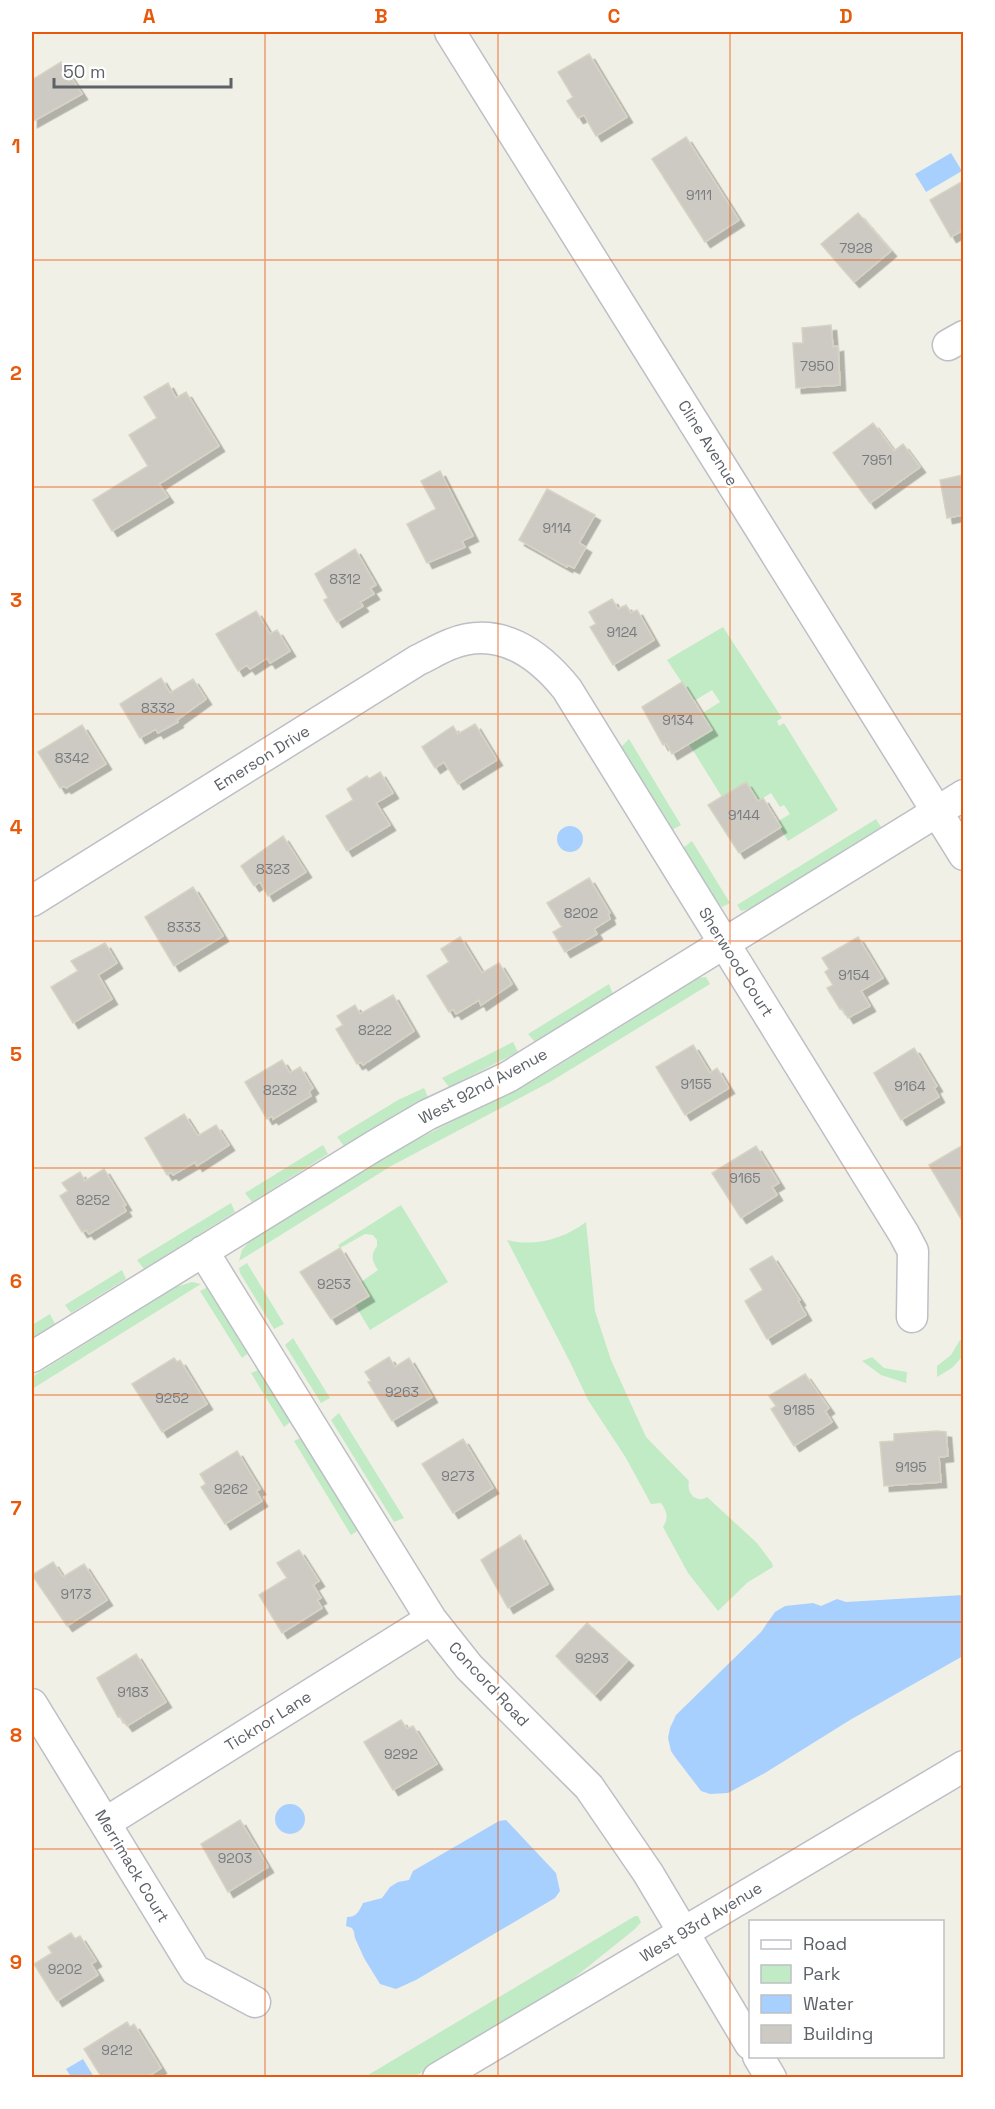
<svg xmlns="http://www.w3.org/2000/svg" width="995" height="2109" font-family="'Space Grotesk',sans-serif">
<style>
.green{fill:#c0ebc5}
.water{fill:#a8d0ff}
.building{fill:#cccac3;stroke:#d7d3c3;stroke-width:1.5;filter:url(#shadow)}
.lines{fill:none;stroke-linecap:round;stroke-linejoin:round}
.minor-casing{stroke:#bdbfc6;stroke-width:33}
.minor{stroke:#fff;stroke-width:30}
.grid{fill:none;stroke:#e8590c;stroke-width:1.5;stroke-opacity:0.55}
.labels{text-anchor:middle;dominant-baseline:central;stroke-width:4.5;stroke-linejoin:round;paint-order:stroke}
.number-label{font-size:14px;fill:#797b7f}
.street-label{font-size:16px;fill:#5d6168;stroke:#fff}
.neatline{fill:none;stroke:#e8590c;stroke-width:2}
.grid-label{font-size:20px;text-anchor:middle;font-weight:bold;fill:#e8590c}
</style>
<defs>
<filter id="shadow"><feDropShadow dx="5.5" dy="5.5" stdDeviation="0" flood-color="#0004"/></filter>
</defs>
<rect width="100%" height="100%" fill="#f1f0e6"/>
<path class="green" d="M723,627L782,718L777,721L779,726L784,723L838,810L788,841L777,822L790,814L784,805L780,807L771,793L758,801L746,782L722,797L689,744L711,730L701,714L720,702L712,690L694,701L667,660Z
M629,739L681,825L672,830L668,821L621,747Z
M876,819L881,827L750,909L741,911L737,905Z
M692,841L730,903L722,907C705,893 695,867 683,848Z
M706,977L710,984L550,1082L391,1166L239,1261L242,1250L249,1242L397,1150L546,1073L699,978Z
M609,984L613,994L535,1042L528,1034Z
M513,1042L518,1052L449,1087L442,1078Z
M424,1088L428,1097L344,1146L337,1137L398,1100Z
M323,1145L328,1154L252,1202L245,1193Z
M231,1203L235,1212L144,1269L137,1260Z
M401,1205L448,1282L370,1330L355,1305L369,1296L361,1282L378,1270C372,1261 370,1256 377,1246V1240L373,1235L365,1234L340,1248L338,1245Z
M586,1222L595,1311L611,1360L646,1437L689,1481C686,1493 696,1504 707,1497L757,1543L772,1563L773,1567L748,1582L718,1611L688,1573L663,1527C669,1518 667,1511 661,1503L651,1504L626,1458L588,1400L570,1362L507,1240C534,1247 564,1239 586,1222Z
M247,1263L284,1324L274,1329L240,1273L239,1268Z
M122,1270L126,1279L71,1313L65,1305Z
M192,1282L201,1284L32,1389V1377L176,1287Z
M208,1287L250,1352L242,1358L200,1291Z
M50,1314L55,1324L32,1338V1325Z
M293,1338L330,1398L321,1403L285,1345Z
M960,1340L963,1342V1356L952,1368L937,1377V1366L951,1355Z
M872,1357L884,1368L907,1372L906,1383L881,1375L862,1361Z
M261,1369L293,1420L284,1427L251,1373Z
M339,1413L404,1518L394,1522L331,1420Z
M303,1437L360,1529L351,1535L294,1441Z
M635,1916H638L641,1922L635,1929L554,1994L414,2077L363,2078Z"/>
<path class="water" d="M951,153L962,171L926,192L915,174Z
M557 839a13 13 0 1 1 26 0a13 13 0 1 1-26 0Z
M963,1595V1656L850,1720L765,1773L728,1793L710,1794L701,1791L675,1757L671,1751L668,1738L670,1728L676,1715L761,1632L775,1612L785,1606L813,1603L821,1606L837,1599L846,1602Z
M275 1819a15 15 0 1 1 30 0a15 15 0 1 1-30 0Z
M506,1820L556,1873L560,1891L555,1898L416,1980L396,1989L380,1984L364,1958L355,1938L354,1932L352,1928L346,1926L347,1917C357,1917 359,1911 363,1903L382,1898L390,1887L398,1882L409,1880L413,1871L499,1821Z
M83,2059L94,2077H71L66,2069Z"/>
<path class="building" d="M589,54L627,117L596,136L584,115L578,118L567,101L573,97L558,72Z
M61,62L82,94L32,122V80Z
M686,137L739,220L705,242L652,159Z
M963,181V230L951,237L930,200Z
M858,213L891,251L854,282L821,244Z
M831,325L833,347L838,346L840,385L796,388L793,343H803L802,328Z
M168,383L176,398L186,392L219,446L159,484L168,497L112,531L93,500L148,466L129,435L157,418L144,397Z
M873,423L894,451L903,444L920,467L870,503L833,453Z
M440,471L473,536L462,541L465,547L427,563L407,524L436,509L421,481Z
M963,475V515L947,518L940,480Z
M547,489L595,515L579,543L586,547L574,568L568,565L567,567L519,540Z
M355,549L376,585L370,588L374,594L360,602L363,606L337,622L324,600L328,598L315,574Z
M612,599L618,609L626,605L631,613L637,610L654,640L613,665L590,627L596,624L589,612Z
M256,611L270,634L277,630L290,651L270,663L267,658L250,669L247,665L238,671L216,634Z
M161,678L170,693L193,679L206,699L177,720L178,722L158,733L156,729L140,738L120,704Z
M682,682L712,730L672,754L666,743L663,745L642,707Z
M475,724L497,760L458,784L444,762L435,768L422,747L453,726L458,734Z
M82,725L106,764L66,788L64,786L60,788L38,752Z
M380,772L393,793L376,803L390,825L347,851L326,816L353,800L347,789L367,776L369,779Z
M746,782L758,801L763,798L781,827L739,853L708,805Z
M283,836L306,872L268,896L260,882L254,886L241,866Z
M589,878L610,913L608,914L610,919L594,929L597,934L565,952L553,932L562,927L547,903Z
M193,887L223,936L174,966L145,917Z
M460,937L482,973L499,963L512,984L481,1005L479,1000L456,1014L453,1009L449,1012L427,976L449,962L441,949Z
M858,937L883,978L861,991L870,1006L848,1018L842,1008L840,1009L827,988L833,985L825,972L829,969L822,958Z
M105,943L117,963L98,975L112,999L73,1023L51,987L78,971L71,961Z
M393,995L414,1031L363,1065L361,1062L357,1064L336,1029L343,1025L337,1016L355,1005L360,1014Z
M693,1045L710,1073L717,1068L729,1088L685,1115L656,1067Z
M914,1048L937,1086L934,1088L939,1097L901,1120L874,1073Z
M282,1060L290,1073L300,1067L313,1088L309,1091L311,1096L273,1119L272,1116L267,1119L245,1082Z
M184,1114L198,1136L216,1125L229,1145L197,1166L195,1162L173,1175L171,1172L167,1175L145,1138Z
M963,1145V1222L929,1165Z
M756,1146L779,1183L772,1187L777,1195L741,1218L712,1173Z
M104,1169L126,1205L123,1206L126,1211L89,1234L86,1230L82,1232L60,1196L68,1191L62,1183L80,1172L85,1181Z
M340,1248L369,1296L331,1319L300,1272Z
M772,1256L800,1300L798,1301L806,1315L767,1339L745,1301L763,1290L750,1269Z
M389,1357L395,1367L409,1358L432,1397L392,1421L368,1382L371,1381L365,1372Z
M174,1358L177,1362L180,1360L207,1404L162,1432L132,1384Z
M805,1374L829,1408L825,1411L832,1422L794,1446L771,1409L776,1406L769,1396Z
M937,1431L946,1432L948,1456L939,1457L941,1482L884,1486L880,1442L894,1441V1434Z
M463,1439L493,1488L453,1513L422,1464Z
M237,1451L260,1489L256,1491L262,1501L225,1524L201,1487L206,1484L200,1474Z
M520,1535L548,1584L508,1608L481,1560Z
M299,1550L319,1581L313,1585L321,1598L317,1600L322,1608L282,1633L259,1595L287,1578L277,1563Z
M53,1562L63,1577L84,1564L107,1600L67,1626L32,1575Z
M587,1623L628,1660L595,1695L556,1656Z
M136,1654L166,1702L127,1726L120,1716L118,1717L97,1678Z
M401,1720L407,1729L413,1726L437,1764L393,1790L364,1742Z
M240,1820L268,1867L228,1892L201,1844Z
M71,1933L75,1939L80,1936L96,1961L91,1964L98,1975L57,2001L34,1964L52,1953L48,1947Z
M127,2022L130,2027L134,2024L161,2068L146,2078H102L84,2049Z"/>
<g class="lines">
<defs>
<path id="minor" d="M450,32L964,855
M948,345L964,336
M32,901L418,660C429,655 440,648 451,644C499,625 538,653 567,689L904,1234L913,1251L912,1317
M203,1251L431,1619L469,1667L589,1787L648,1873L750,2044
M32,1357L374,1146L427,1115L508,1077L964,795
M32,1704L195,1970L255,2002
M105,1823L431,1619
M758,2056L771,2078
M438,2078L964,1766"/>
</defs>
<use href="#minor" class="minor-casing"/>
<use href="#minor" class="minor"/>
</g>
<path class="grid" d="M265,32V2078M498,32V2078M730,32V2078M32,260H964M32,487H964M32,714H964M32,941H964M32,1168H964M32,1395H964M32,1622H964M32,1849H964"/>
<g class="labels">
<g class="number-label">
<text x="699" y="195">9111</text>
<text x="856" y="248">7928</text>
<text x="817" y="366">7950</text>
<text x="877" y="460">7951</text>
<text x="557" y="528">9114</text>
<text x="345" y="579">8312</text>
<text x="622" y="632">9124</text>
<text x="158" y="708">8332</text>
<text x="678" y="720">9134</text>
<text x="72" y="758">8342</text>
<text x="744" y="815">9144</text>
<text x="273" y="869">8323</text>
<text x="581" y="913">8202</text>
<text x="184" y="927">8333</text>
<text x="854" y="975">9154</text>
<text x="375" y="1030">8222</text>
<text x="696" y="1084">9155</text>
<text x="910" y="1086">9164</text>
<text x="280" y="1090">8232</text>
<text x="745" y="1178">9165</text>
<text x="93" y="1200">8252</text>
<text x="334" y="1284">9253</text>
<text x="402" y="1392">9263</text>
<text x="172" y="1398">9252</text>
<text x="799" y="1410">9185</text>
<text x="911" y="1467">9195</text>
<text x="458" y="1476">9273</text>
<text x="231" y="1489">9262</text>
<text x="76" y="1594">9173</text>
<text x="592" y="1658">9293</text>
<text x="133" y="1692">9183</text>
<text x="401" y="1754">9292</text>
<text x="235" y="1858">9203</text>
<text x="65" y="1969">9202</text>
<text x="117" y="2050">9212</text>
</g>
<g class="street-label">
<text transform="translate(708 443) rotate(58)">Cline Avenue</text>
<text transform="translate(262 758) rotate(-32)">Emerson Drive</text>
<text transform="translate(736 962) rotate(58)">Sherwood Court</text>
<text transform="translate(483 1086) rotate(-28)">West 92nd Avenue</text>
<text transform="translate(489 1684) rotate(47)">Concord Road</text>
<text transform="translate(268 1721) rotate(-32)">Ticknor Lane</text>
<text transform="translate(132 1866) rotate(59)">Merrimack Court</text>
<text transform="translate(701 1922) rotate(-31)">West 93rd Avenue</text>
</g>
</g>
<rect width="995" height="2109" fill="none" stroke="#ffffff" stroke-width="66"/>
<rect x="749" y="1920" width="195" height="138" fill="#ffffff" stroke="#bec0c3" stroke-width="1.5"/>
<rect x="761" y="1940" width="30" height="9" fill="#ffffff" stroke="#bec0c3" stroke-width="1.5"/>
<text x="803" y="1950" font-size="18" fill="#5d6168">Road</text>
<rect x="761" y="1965" width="30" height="18" fill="#c0ebc5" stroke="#bec0c3" stroke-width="1.5"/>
<text x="803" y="1980" font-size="18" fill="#5d6168">Park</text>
<rect x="761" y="1995" width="30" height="18" fill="#a8d0ff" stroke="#bec0c3" stroke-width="1.5"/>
<text x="803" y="2010" font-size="18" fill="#5d6168">Water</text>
<rect x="761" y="2025" width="30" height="18" fill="#cccac3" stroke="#bec0c3" stroke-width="1.5"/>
<text x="803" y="2040" font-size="18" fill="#5d6168">Building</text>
<path d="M54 78v9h177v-9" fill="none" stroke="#5d6168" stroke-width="3"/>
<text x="63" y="78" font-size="18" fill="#5d6168" stroke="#ffffff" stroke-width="4.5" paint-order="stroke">50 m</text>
<rect x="33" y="33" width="929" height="2043" class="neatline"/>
<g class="grid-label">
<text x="149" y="23">A</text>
<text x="381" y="23">B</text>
<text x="614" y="23">C</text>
<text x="846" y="23">D</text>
<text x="16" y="153">1</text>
<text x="16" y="380">2</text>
<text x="16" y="607">3</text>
<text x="16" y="834">4</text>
<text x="16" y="1061">5</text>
<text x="16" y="1288">6</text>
<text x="16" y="1515">7</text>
<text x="16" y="1742">8</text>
<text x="16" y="1969">9</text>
</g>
</svg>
